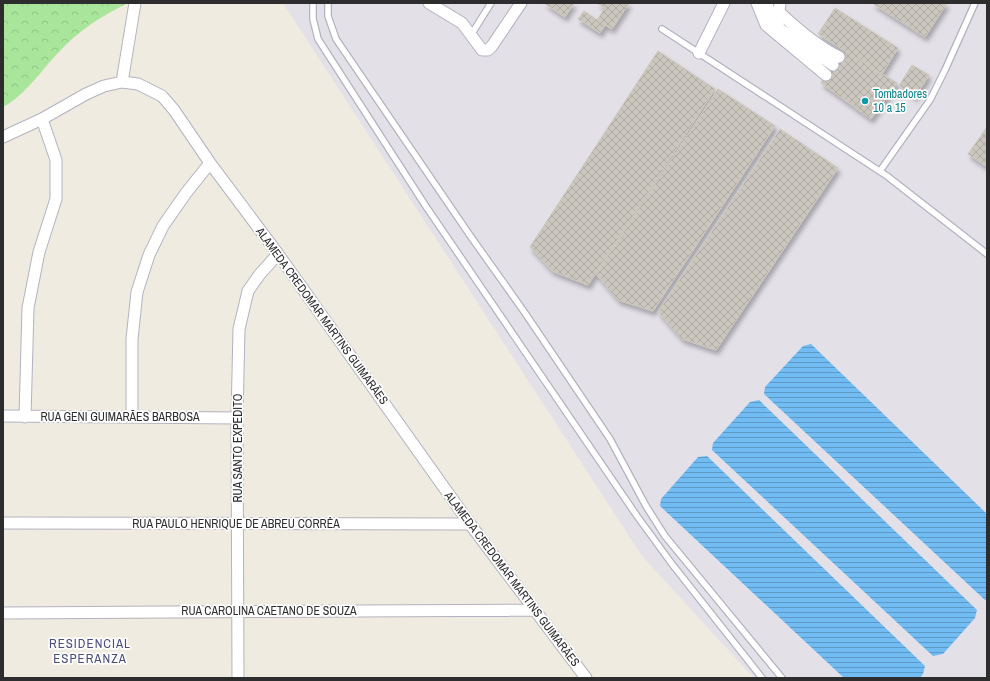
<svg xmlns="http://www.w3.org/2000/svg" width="990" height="681" font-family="'Archivo Narrow',sans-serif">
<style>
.industrial{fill:#e3e0e8}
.forest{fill:url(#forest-crowns)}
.water{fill:url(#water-rules)}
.building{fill:url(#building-cross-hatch);stroke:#cbc7b9;filter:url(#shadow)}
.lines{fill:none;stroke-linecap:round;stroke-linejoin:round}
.lane-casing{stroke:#b3b3c1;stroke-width:8}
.street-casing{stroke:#b3b3c1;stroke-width:13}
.lane{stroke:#fff;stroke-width:5.5}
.street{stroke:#fff;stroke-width:11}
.culture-dot{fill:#0f9aa8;stroke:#fff;stroke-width:1.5}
.labels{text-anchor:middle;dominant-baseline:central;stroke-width:3.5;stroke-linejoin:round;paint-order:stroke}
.culture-label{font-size:12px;fill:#0d838f;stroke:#fff;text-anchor:start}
.street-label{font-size:12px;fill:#2d2d2d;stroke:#fff}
.neighbourhood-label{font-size:13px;letter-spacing:1px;fill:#4b4d80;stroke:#fff}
</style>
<defs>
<pattern id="forest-crowns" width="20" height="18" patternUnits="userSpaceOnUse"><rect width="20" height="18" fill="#a9e69b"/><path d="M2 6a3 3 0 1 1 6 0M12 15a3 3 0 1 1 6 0" fill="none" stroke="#92c686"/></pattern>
<pattern id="water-rules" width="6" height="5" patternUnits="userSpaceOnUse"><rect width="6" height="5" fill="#71bcf2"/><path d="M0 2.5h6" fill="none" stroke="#5d99c4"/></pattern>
<pattern id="building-cross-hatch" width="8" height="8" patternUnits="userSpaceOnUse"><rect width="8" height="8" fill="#cbc7bf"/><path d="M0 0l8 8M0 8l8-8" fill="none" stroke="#afaba4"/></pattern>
<filter id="shadow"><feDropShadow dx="2.5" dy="4.5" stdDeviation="2" flood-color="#0004"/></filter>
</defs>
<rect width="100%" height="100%" fill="#efebe0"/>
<path class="industrial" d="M283,3H987V678H754L642,556Z"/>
<path class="forest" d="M3,3H128C103,15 78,31 60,51C41,70 27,94 3,107Z"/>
<path class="water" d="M811,344L987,514V600H985L764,394L765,387L803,346Z
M759,400L977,610L975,618L943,654L933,656L712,450L713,443L750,402Z
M707,456L925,666L923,674L920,678H844L660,506L661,499L698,457Z"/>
<path class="building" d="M544,3H574L565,17Z
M597,3H629L612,29L605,25L600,33L578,19L584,11L597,20L605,8Z
M872,3H947L925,37Z
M835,8L898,48L882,74L818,34Z
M844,50L897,83L871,119L821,83Z
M658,51L715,89L588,285L552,271L530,247Z
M912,65L929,75L915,97L899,86Z
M718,89L775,126L653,311L618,300L596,274Z
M987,127V167L968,154Z
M780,129L838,168L716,350L682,339L658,312Z"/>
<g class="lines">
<defs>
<path id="lane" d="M313,3V19L318,39L425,205L637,516L672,564L762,678
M328,3V16L336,39L469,234L525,313L610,439L646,506L665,536L782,678
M662,29L887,176L987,254
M471,35L491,3
M880,171L930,100L945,70L975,3"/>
<path id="street" d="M429,3L462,23L482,50H488L492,46L521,3
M757,3L766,25L826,75
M768,3L767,6L780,29L833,65
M780,3L779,12C797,29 817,46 839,57
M699,53L724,3
M122,82L135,3
M3,137L42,119L86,94L104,86L122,82L138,84L162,96L174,110L210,163L278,254L470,524L586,678
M3,416L237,418
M25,417L28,308L39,252L56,199V160L42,119
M132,417V339L137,292L149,255L163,226L186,193L210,163
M3,523L470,524
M3,613L535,610
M238,678L237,418L239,329L248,291L260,274L278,254"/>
</defs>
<use href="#lane" class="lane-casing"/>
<use href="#street" class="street-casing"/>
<use href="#lane" class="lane"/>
<use href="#street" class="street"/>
</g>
<circle class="culture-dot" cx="865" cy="101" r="4"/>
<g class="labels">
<g class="culture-label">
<text x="873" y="94">Tombadores<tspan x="873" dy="14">10 a 15</tspan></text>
</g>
<g class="street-label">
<text transform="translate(322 316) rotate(54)">ALAMEDA CREDOMAR MARTINS GUIMARÃES</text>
<text x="120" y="417">RUA GENI GUIMARÃES BARBOSA</text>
<text transform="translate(238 448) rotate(-90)">RUA SANTO EXPEDITO</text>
<text x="236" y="524">RUA PAULO HENRIQUE DE ABREU CORRÊA</text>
<text transform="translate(512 579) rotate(53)">ALAMEDA CREDOMAR MARTINS GUIMARÃES</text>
<text x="269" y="611">RUA CAROLINA CAETANO DE SOUZA</text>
</g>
<g class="neighbourhood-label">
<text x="90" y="643">RESIDENCIAL<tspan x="90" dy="15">ESPERANZA</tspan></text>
</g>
</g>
<rect width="990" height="681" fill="none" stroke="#2d2d2d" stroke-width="8"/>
</svg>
